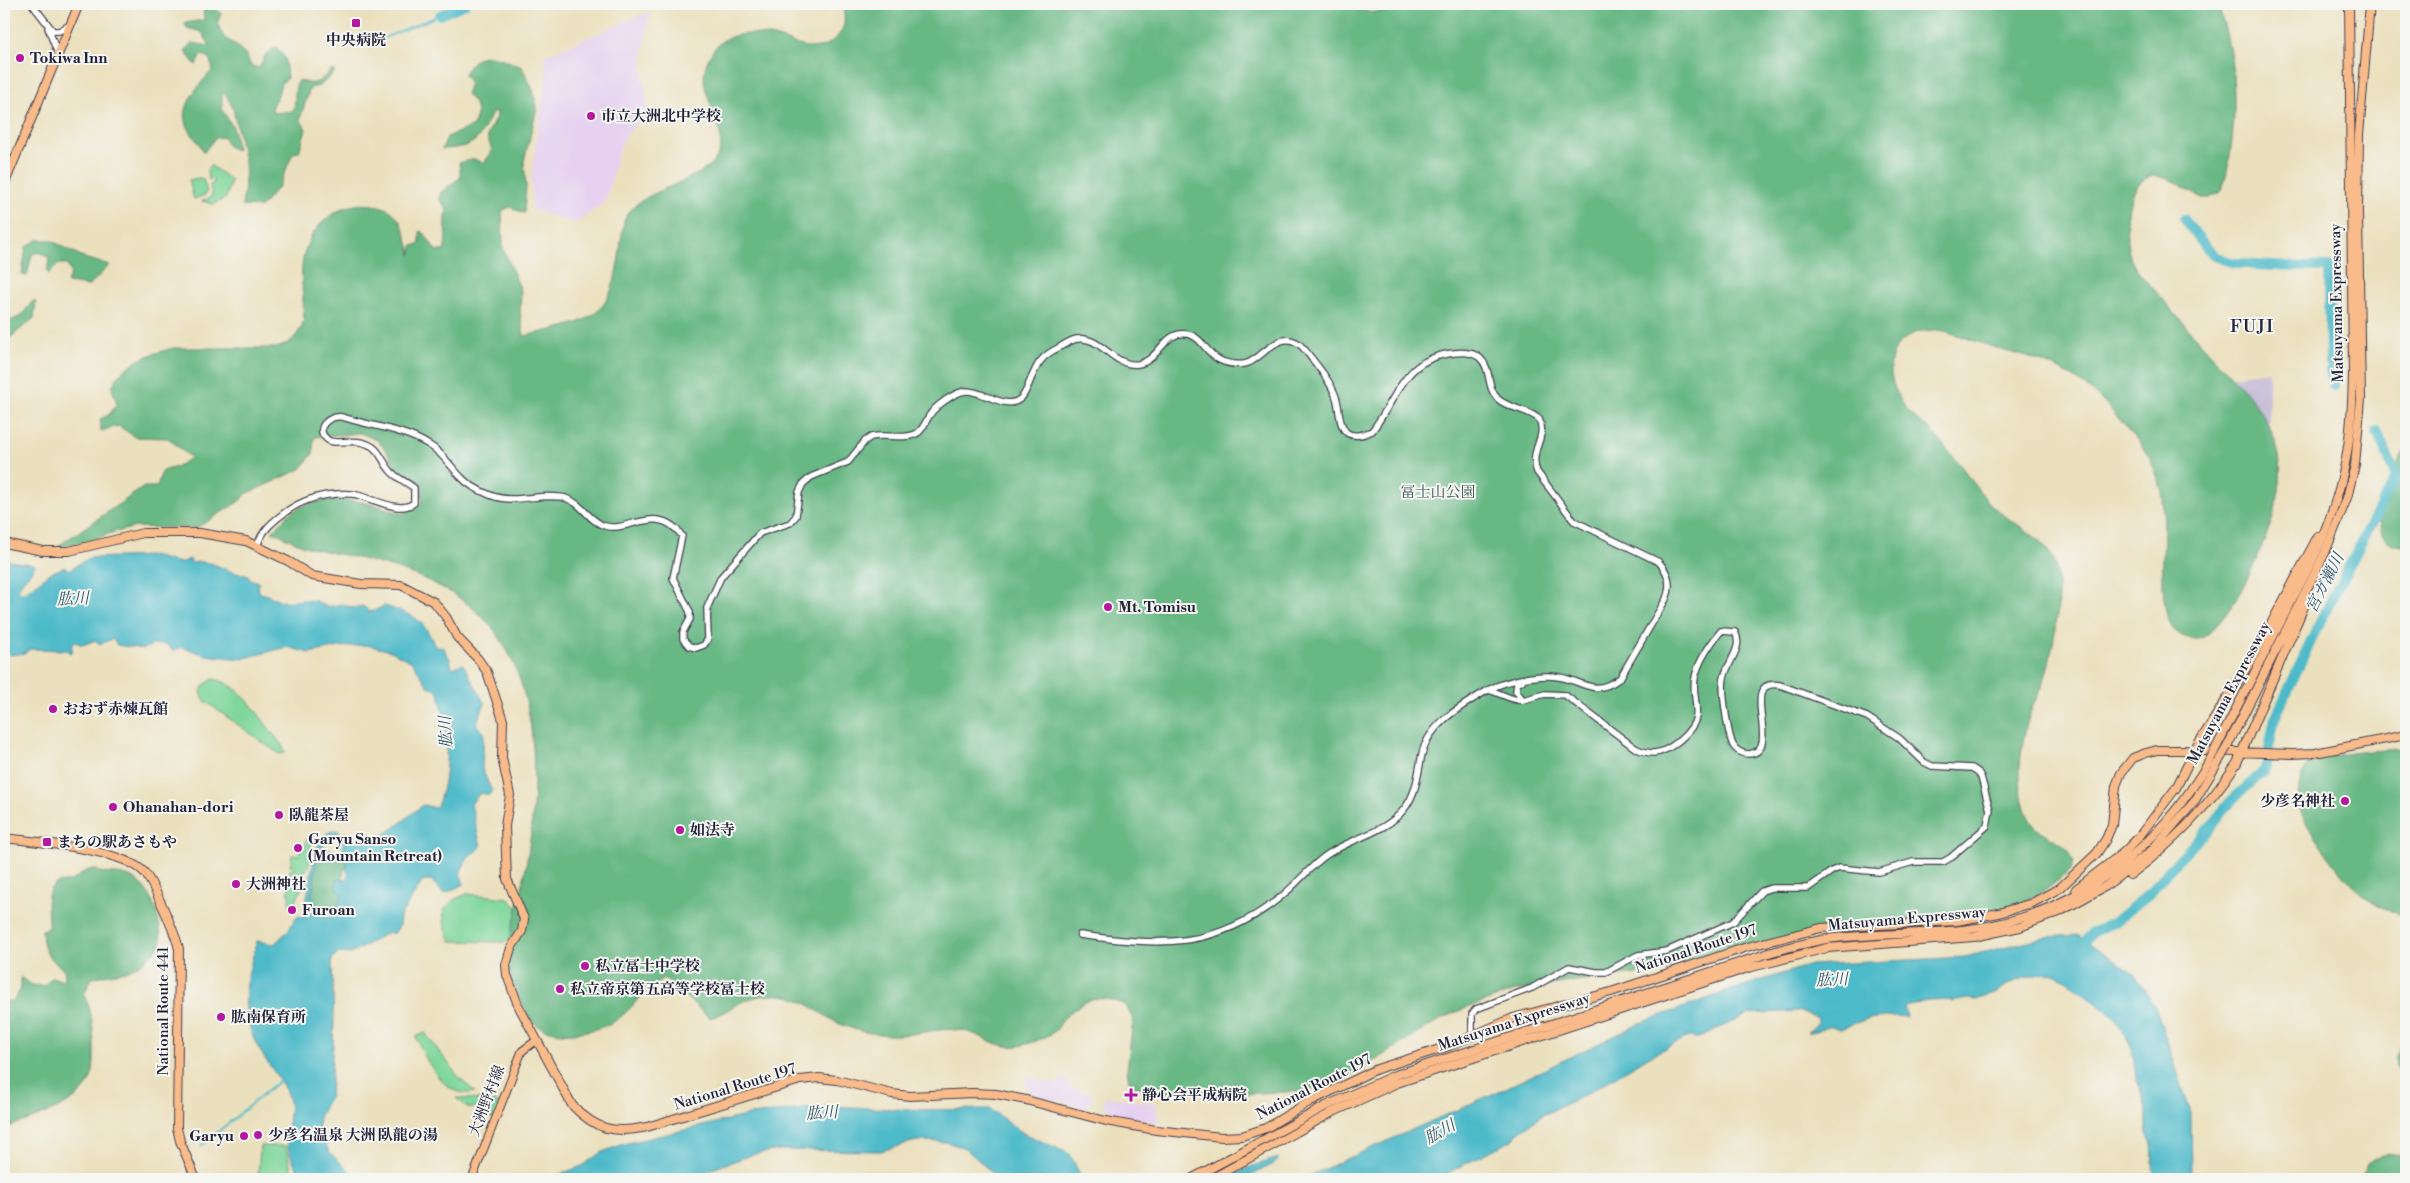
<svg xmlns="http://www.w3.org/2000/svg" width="2410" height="1183" font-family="'Libre Bodoni','Noto Serif JP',serif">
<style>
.built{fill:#e6d2f0}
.industrial{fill:#c8bfd8}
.green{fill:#80d79c;stroke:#517c6c}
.forest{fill:#68b884;stroke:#456d60}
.water{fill:#4ebac9;stroke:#386e82;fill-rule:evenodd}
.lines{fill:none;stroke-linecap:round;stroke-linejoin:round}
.stream{stroke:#4ebac9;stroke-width:2}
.river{stroke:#4ebac9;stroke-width:10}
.minor-casing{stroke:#403e4e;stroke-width:8}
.major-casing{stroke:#403e4e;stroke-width:9}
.highway-casing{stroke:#403e4e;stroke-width:10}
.minor{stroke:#fff;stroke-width:5.5}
.major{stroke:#fabb8b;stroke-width:7}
.highway{stroke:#fabb8b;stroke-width:8}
.highway-bridge-casing{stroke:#403e4e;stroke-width:10;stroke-linecap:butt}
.highway-bridge{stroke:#fabb8b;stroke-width:8}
.poi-dot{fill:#b5179e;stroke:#f6f6f2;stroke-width:2}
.labels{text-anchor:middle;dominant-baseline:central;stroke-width:4;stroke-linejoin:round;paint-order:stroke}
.poi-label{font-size:15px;font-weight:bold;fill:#22223b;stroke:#f6f6f2;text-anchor:start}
.street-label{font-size:15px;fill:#22223b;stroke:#f6f6f2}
.park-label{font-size:15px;fill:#3e5858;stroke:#f6f6f2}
.water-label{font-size:16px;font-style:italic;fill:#31576d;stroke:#f6f6f2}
.quarter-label{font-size:18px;letter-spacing:1px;fill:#22223b;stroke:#f6f6f2}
</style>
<rect width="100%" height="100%" fill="#f6f6f2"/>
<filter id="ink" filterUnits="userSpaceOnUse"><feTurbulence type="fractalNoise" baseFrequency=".02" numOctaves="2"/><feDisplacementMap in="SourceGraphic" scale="10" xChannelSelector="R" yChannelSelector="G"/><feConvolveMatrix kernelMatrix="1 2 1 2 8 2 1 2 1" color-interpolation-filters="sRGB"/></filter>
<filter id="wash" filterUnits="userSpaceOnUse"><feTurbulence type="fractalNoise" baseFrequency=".0096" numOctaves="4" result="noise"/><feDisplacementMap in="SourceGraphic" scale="20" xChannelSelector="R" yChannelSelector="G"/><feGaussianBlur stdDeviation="1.12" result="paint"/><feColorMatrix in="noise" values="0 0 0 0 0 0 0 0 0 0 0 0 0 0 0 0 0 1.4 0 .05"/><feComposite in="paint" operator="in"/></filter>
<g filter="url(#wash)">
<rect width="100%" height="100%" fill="#ebe0bd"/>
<path class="built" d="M650,11L642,63L648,108L624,139L618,153L606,201L576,223L532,210L531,175L547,73L544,56Z
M1030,1077L1054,1084L1063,1078L1067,1080L1070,1088L1092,1094L1091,1097L1094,1100L1087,1105L1088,1112L1067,1102L1024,1095L1027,1086L1025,1080Z
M1105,1096L1157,1104L1156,1111L1160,1115L1158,1123L1109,1114L1110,1109L1103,1108Z"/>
<path class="industrial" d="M2269,371V450L2226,377Z"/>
<path class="green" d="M210,165L231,180L226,198L213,204L202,201L210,198L212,194L210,185L214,183L213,179L209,180L207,171Z
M199,178L203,179L207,191L205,195L194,199L189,180Z
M213,679C239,683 255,710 270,730C275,737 283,744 285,753L279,754L205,701L201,693L203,686Z
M308,838H312L309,865L301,877L303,885L293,908H290L288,884L290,869L294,870V866L290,865L292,855H299L300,849H304Z
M467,894L509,898L517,908L518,931L506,942L451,941L445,927L443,911L455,899Z
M425,1033L461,1080L475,1092C444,1100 426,1060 416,1037Z
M456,1098L494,1101L499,1103L493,1119L474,1107L470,1109Z
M260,1146H286L292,1174L299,1179H258Z"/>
<path class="forest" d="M203,4H208L221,13C211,37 235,41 246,55C248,57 249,63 251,66L259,68L266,54L276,47L285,58L287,79L281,83L278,95L272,106L273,113L293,111C297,100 293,91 298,80C316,87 318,82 332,70L335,72L320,86L310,88L300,119L306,129L299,152L293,153L279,186L261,207L242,206L245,187L244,159L233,109L226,94H222V110L233,127L237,150L229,147L223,137L215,138L204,152C199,142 191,135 187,125C179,106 201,82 213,70L209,57L201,55L196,65L185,52L191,43L210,46L202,32L187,28L185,23L204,20Z
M842,4H1332C1348,8 1389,20 1400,4H2217C2239,62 2239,131 2222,191L2209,198H2202C2188,191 2166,172 2149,177C2124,184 2122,245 2133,264C2140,276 2151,286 2160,296C2178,318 2197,339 2216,360C2277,423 2299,457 2263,544C2250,575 2234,611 2208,634C2202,639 2195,640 2188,638C2181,636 2175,632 2171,626C2156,598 2167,533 2163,499C2162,489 2158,478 2154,468C2147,451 2136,439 2124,425C2106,403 2086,383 2060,370C2043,361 2024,356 2005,351C1985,344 1965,338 1945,331C1927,329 1913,330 1900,343C1881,363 1894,396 1911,414C1917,420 1925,425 1931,431C1941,441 1949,452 1958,463C1972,478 1980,496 1996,509C2013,524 2040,535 2051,555C2067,581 2053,655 2043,684C2041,691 2036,698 2033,705C2026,724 2021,746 2020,767C2019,786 2023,819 2039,830C2056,842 2067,841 2074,862L2071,870L2046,890L2001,914L1981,921L1868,931L1818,930L1678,969L1575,981L1515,991L1461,1010L1439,1020L1342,1081L1323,1088L1304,1091L1237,1094L1159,1092L1133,1086L1129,1081L1127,1070L1133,1020L1126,1005C1099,994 1086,997 1065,1017C1061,1021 1060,1026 1056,1030C1048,1038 1029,1044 1018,1046C996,1050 979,1031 957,1030C942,1028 927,1032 912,1034C891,1037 865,1034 845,1026C823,1018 805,997 781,995C764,994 749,997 734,1006C727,1010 719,1016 710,1018L664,978C641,989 630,1017 605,1026C582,1034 546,1040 529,1017C527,1014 526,1009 524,1006C518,995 512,986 509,973C504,949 515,921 520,897C538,817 547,699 494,630C461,589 414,572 365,560C344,554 322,552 302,545C292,541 282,535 272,531C279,525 285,517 292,512C325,491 368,501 402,514L422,503V486L396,468L388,453L377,440L360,433L314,437L313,454L301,469L246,494L241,500L197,528L136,527L111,533L84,543L58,546L144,487H157L162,471L176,467L191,458L168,438L135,437L119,426L101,431L100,419L110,414L117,403L112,388C121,363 150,354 174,348H277C292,343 300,334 304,319C304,299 299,274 304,254C312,224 341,200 372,205C379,206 385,207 391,211C403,220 408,241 411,255L412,246L420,244V231L425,234L436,251H444C448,237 444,225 447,210L439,198L440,193L461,177L459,163L475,159L484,164L492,150L487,136L498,112L492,113C479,141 474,148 442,149L447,137L473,126C480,112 477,105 466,94L470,83L464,75C478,45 498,57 522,67L533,90L537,108L524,161L526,187L524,213L510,207L502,211L503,248L521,291L520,313L524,336C597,320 612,320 621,241C623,230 623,217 631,209C653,187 704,180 717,157C732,131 698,96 705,69C713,36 738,30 769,36C792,40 815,59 836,38C847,27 845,18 842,4Z
M37,240H50L87,259L110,265L89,286L67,283L71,273L67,264H59L49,274L47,272L49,258L39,252L32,254L27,276L22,275L26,247Z
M33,301L36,302L34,318L11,337L4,338V324L21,316Z
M2406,448V547C2400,546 2393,545 2388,541C2365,523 2395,466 2406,448Z
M2406,749V917C2391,911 2375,905 2362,894C2344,878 2306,831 2300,808C2296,794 2299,771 2312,763C2328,752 2386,750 2406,749Z
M321,846L343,854L348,864L344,870L342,879H338L343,895L338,907L324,915L311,896C316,879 314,863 321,846Z
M94,869C105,876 116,872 127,876C154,885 161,922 161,945C151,955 140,966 126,971C114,974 103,974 91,979L84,995C92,1011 93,1027 94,1044C94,1054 95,1069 91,1078C81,1107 30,1118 4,1129V1000L12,1002C19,993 23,988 20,977L32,985L44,986L52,977L63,981L65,971C48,956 43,954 42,930L48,928C49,915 43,895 54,885C59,881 65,883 70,881C80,877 81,871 94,869Z
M2406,1040V1079C2390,1069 2394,1052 2406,1040Z
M2387,1154L2406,1157V1179H2362C2364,1163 2372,1157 2387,1154Z"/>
<path class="water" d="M152,556L180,563L190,559L191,563C216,558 223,573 247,575L250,579L258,582L259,592L285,602L301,600L315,601L327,607L342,604L353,608L363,606L370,612L385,606C415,616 423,617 435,647H443L450,659L452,668L463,664L485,704L476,724L484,732L482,769L492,791L489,795L480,793L471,804L481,847L469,856L460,873L464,884L444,894L431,880L422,882L400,916L399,926L394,934L388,932L351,954L337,953L332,959L334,1026L330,1096L319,1117L318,1126L329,1152L358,1179H305C295,1169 286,1149 287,1135C287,1121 292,1110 288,1097C283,1082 270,1067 262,1054C237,1014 245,983 257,941L274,944L288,931L296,917L304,916C308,898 312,844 326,834C328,832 333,831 336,830C342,833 351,840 358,841C381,844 406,817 423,805L436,808C451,777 448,723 438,691L428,686L412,662L391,651L366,645L340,647L309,653L287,647L241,659L206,655L182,647L173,651L166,644L152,645L144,649L117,645L113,639L99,644L96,640L82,645L76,642L71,646L73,651L70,653L66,650L30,649L25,653L10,655L8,652H4V560L35,565C31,574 21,581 18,589L21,592H25L50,573L65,567L69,570L89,558ZM337,835L343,838V854L348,864L346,870L349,874L345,880L338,879L335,886L343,895L331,918L324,915L311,896C317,876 312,842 337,835Z
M2077,935L2134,973L2156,1009L2191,1113L2192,1179H2154L2152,1144L2146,1130V1109L2136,1077L2132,1049L2122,1029L2111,1014L2069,982L2055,974L2045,973L2023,978L2003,987L1999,992L1976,1000L1968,999L1951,1002V1000L1928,1001L1904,1006L1907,1017L1894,1016L1867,1019L1840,1029L1831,1026L1809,1033V1031L1818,1023V1018L1798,1011L1749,1014L1698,1038L1688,1037L1655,1053L1583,1096L1543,1115L1516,1134L1514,1139L1436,1179H1302L1508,1087L1641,1023L1734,989L1810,965L1965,957L2044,937Z
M830,1106L915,1110L990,1109L1023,1133L1070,1154L1082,1179H999L965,1148L946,1142L916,1141L881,1151L779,1150L754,1154L684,1179H535L555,1176L582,1166L600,1153L623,1144L750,1115Z
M1278,1158V1161C1257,1172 1252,1179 1226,1179L1247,1168Z"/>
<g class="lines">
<path class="stream" d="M374,42L440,15
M2396,476L2406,475
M201,1146L280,1080"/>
<path class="river" d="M440,15L465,4
M2184,219C2192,230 2205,247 2214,255C2231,269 2305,266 2329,267L2330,362
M2330,371L2334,386
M2269,749L2275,718L2318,626L2396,476L2377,432
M2077,950L2093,932L2113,923L2149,894L2169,870L2209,828L2231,801L2264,771L2268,760"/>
</g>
</g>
<g filter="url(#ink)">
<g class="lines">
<defs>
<path id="minor" d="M32,4L53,31H59L70,25
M48,28L58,54
M257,546C262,531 271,523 283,514C302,499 327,492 352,494C370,496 398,515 414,503V488C406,481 395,478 389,469C383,462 381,453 373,447C356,436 336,446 328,440C313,429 328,415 342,417C370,426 404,429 429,445C443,453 450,466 461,477C468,485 480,491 490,495C514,505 540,492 565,498C583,503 588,521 605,526C628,533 658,502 682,536L673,578L690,612V619L683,632V639L689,646L696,648L704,645L708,639L707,608L721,577L760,533L790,523L796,516L799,492L803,484L811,477L848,462L865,441L871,437C885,433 907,441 919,432C924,427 926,421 929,416C935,406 955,392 966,391C983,390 1006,411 1020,399C1024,396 1026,391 1028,386C1037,365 1039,357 1060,347C1065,344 1071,340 1077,339C1101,335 1112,367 1138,364C1159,361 1164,330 1187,334C1208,337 1205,367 1244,364C1261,363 1281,321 1305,350C1316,364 1330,380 1336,397C1340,408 1338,425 1347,433C1355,438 1365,434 1372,431C1399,396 1403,358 1454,353C1462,352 1473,352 1480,358C1492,369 1486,388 1498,399C1509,409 1528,409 1539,419C1548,438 1528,450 1537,472L1574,521L1659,562C1669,573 1672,585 1666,599L1620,678C1593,698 1585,681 1559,677C1539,673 1505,681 1488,690C1499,692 1514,702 1523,700
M1080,935C1161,946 1217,950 1283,895C1299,882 1311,865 1328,854C1354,837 1386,833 1405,808C1417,792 1418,773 1422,754C1429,723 1462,706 1488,690
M1472,1036V1014L1476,1009L1532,988L1569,967L1596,972H1606L1638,955L1667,951L1733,922L1762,891L1771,888H1808L1832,871L1839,868L1879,872L1913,862H1943L1950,858L1987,826L1990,810L1981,777L1978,772L1972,768L1932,766L1924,762L1899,738L1867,717L1780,685C1736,677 1784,751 1749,754C1743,754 1736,751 1733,745C1728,735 1721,689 1724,678C1727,662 1744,648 1735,632L1721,631C1711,643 1698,662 1695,678C1692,691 1698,705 1696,717C1693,732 1669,752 1654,753C1647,753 1641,751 1635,748L1565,695L1545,694L1523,700L1516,691L1517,684L1522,681"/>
<path id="major" d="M472,1179L522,1051L537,1040"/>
<path id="highway" d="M4,185L79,4
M4,543L43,551H69L143,533H200L246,541L288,561L312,576L361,584L401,585L434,602L446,617L457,637L478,659L487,672L503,720L502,758L510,795L505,826L507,879L524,919L522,931L511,948L506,965L507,975L518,1005L572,1105C596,1130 613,1134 647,1127L800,1080L819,1078L837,1080L892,1094L910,1096L972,1093L996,1094L1026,1100L1106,1121L1156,1130L1222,1137L1242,1136L1266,1128L1309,1102L1377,1069L1449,1046L1513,1018L1611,992L1747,947L1821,928L1957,921L1999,913L2032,903L2060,888L2097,853L2106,839L2112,825L2116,786L2121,773L2133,758L2146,753L2157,750H2180L2292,754L2315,753L2406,735
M2217,746L2317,551C2345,485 2352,443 2353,372L2349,4
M2227,747L2325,553L2347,498L2355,465L2361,399L2358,213L2359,135L2370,4
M4,838C36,842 122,849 144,872C153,882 176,935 179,949L177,1128L180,1141L196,1179
M2130,875C2173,843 2208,807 2237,763L2306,602
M2076,889L2124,852L2138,838L2176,788L2198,744L2251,661L2318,536
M1191,1179L1326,1106L1395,1075L1772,952C1790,947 1808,942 1827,939C1875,933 1923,935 1970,929C2076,915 2159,849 2211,758
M1211,1179L1331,1113L1397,1083L1748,968L1827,948L1974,937L2020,927L2059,912L2106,886L2150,852L2194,802L2220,759"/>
</defs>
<use href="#minor" class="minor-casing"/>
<use href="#major" class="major-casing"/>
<use href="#highway" class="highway-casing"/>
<use href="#minor" class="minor"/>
<use href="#major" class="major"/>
<use href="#highway" class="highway"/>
<defs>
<path id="highway-bridge" d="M2211,758L2217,746
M2220,759L2227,747"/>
</defs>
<use href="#highway-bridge" class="highway-bridge-casing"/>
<use href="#highway-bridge" class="highway-bridge"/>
</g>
</g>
<g class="poi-dot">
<rect x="351" y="18" width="10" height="10" rx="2.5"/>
<circle cx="20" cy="58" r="5"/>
<circle cx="591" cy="116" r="5"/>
<circle cx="1108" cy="607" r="5"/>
<circle cx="53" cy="709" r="5"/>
<circle cx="2345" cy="801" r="5"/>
<circle cx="113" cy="807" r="5"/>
<circle cx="279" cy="815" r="5"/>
<circle cx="680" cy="830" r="5"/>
<rect x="42" y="837" width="10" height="10" rx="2.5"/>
<circle cx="298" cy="848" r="5"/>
<circle cx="236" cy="884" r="5"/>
<circle cx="292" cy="910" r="5"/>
<circle cx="585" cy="966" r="5"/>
<circle cx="560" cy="989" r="5"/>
<circle cx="221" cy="1017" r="5"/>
<path d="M1128.5 1087.5h5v5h5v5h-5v5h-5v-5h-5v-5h5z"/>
<circle cx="258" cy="1135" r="5"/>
<circle cx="244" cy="1136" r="5"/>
</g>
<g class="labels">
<g class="poi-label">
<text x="356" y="40" text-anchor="middle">中央病院</text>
<text x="30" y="58">Tokiwa Inn</text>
<text x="601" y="116">市立大洲北中学校</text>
<text x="1118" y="607">Mt. Tomisu</text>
<text x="63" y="709">おおず赤煉瓦館</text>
<text x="2335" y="801" text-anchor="end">少彦名神社</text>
<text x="123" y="807">Ohanahan-dori</text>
<text x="289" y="815">臥龍茶屋</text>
<text x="690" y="830">如法寺</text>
<text x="308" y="839">Garyu Sanso<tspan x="308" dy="17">(Mountain Retreat)</tspan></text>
<text x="57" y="842">まちの駅あさもや</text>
<text x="246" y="884">大洲神社</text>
<text x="302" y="910">Furoan</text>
<text x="595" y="966">私立冨士中学校</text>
<text x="570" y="989">私立帝京第五高等学校冨士校</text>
<text x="231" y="1017">肱南保育所</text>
<text x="1142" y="1095">静心会平成病院</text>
<text x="268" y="1135">少彦名温泉 大洲 臥龍の湯</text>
<text x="234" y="1136" text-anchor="end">Garyu</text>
</g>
<g class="street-label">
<text transform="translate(2337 303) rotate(-91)">Matsuyama Expressway</text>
<text transform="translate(2229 693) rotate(-62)">Matsuyama Expressway</text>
<text transform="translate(1907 919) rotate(-5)">Matsuyama Expressway</text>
<text transform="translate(1696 949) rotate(-18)">National Route 197</text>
<text transform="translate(163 1011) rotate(-90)">National Route 441</text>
<text transform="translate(1514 1022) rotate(-18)">Matsuyama Expressway</text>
<text transform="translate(735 1087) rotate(-17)">National Route 197</text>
<text transform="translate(1314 1087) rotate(-27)">National Route 197</text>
<text transform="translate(487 1101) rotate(-69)">大洲野村線</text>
</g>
<g class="park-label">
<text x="1438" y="492">冨士山公園</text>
</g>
<g class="water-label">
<text transform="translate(2325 583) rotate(-63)">宮ガ瀬川</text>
<text transform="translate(73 599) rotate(-3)">肱川</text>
<text transform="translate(446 732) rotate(-93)">肱川</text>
<text transform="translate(1832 980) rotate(-3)">肱川</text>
<text transform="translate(822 1113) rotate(-4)">肱川</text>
<text transform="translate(1440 1132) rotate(-29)">肱川</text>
</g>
<g class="quarter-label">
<text x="2252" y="326">FUJI</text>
</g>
</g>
<rect width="2410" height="1183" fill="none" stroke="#f6f6f2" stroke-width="20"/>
</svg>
